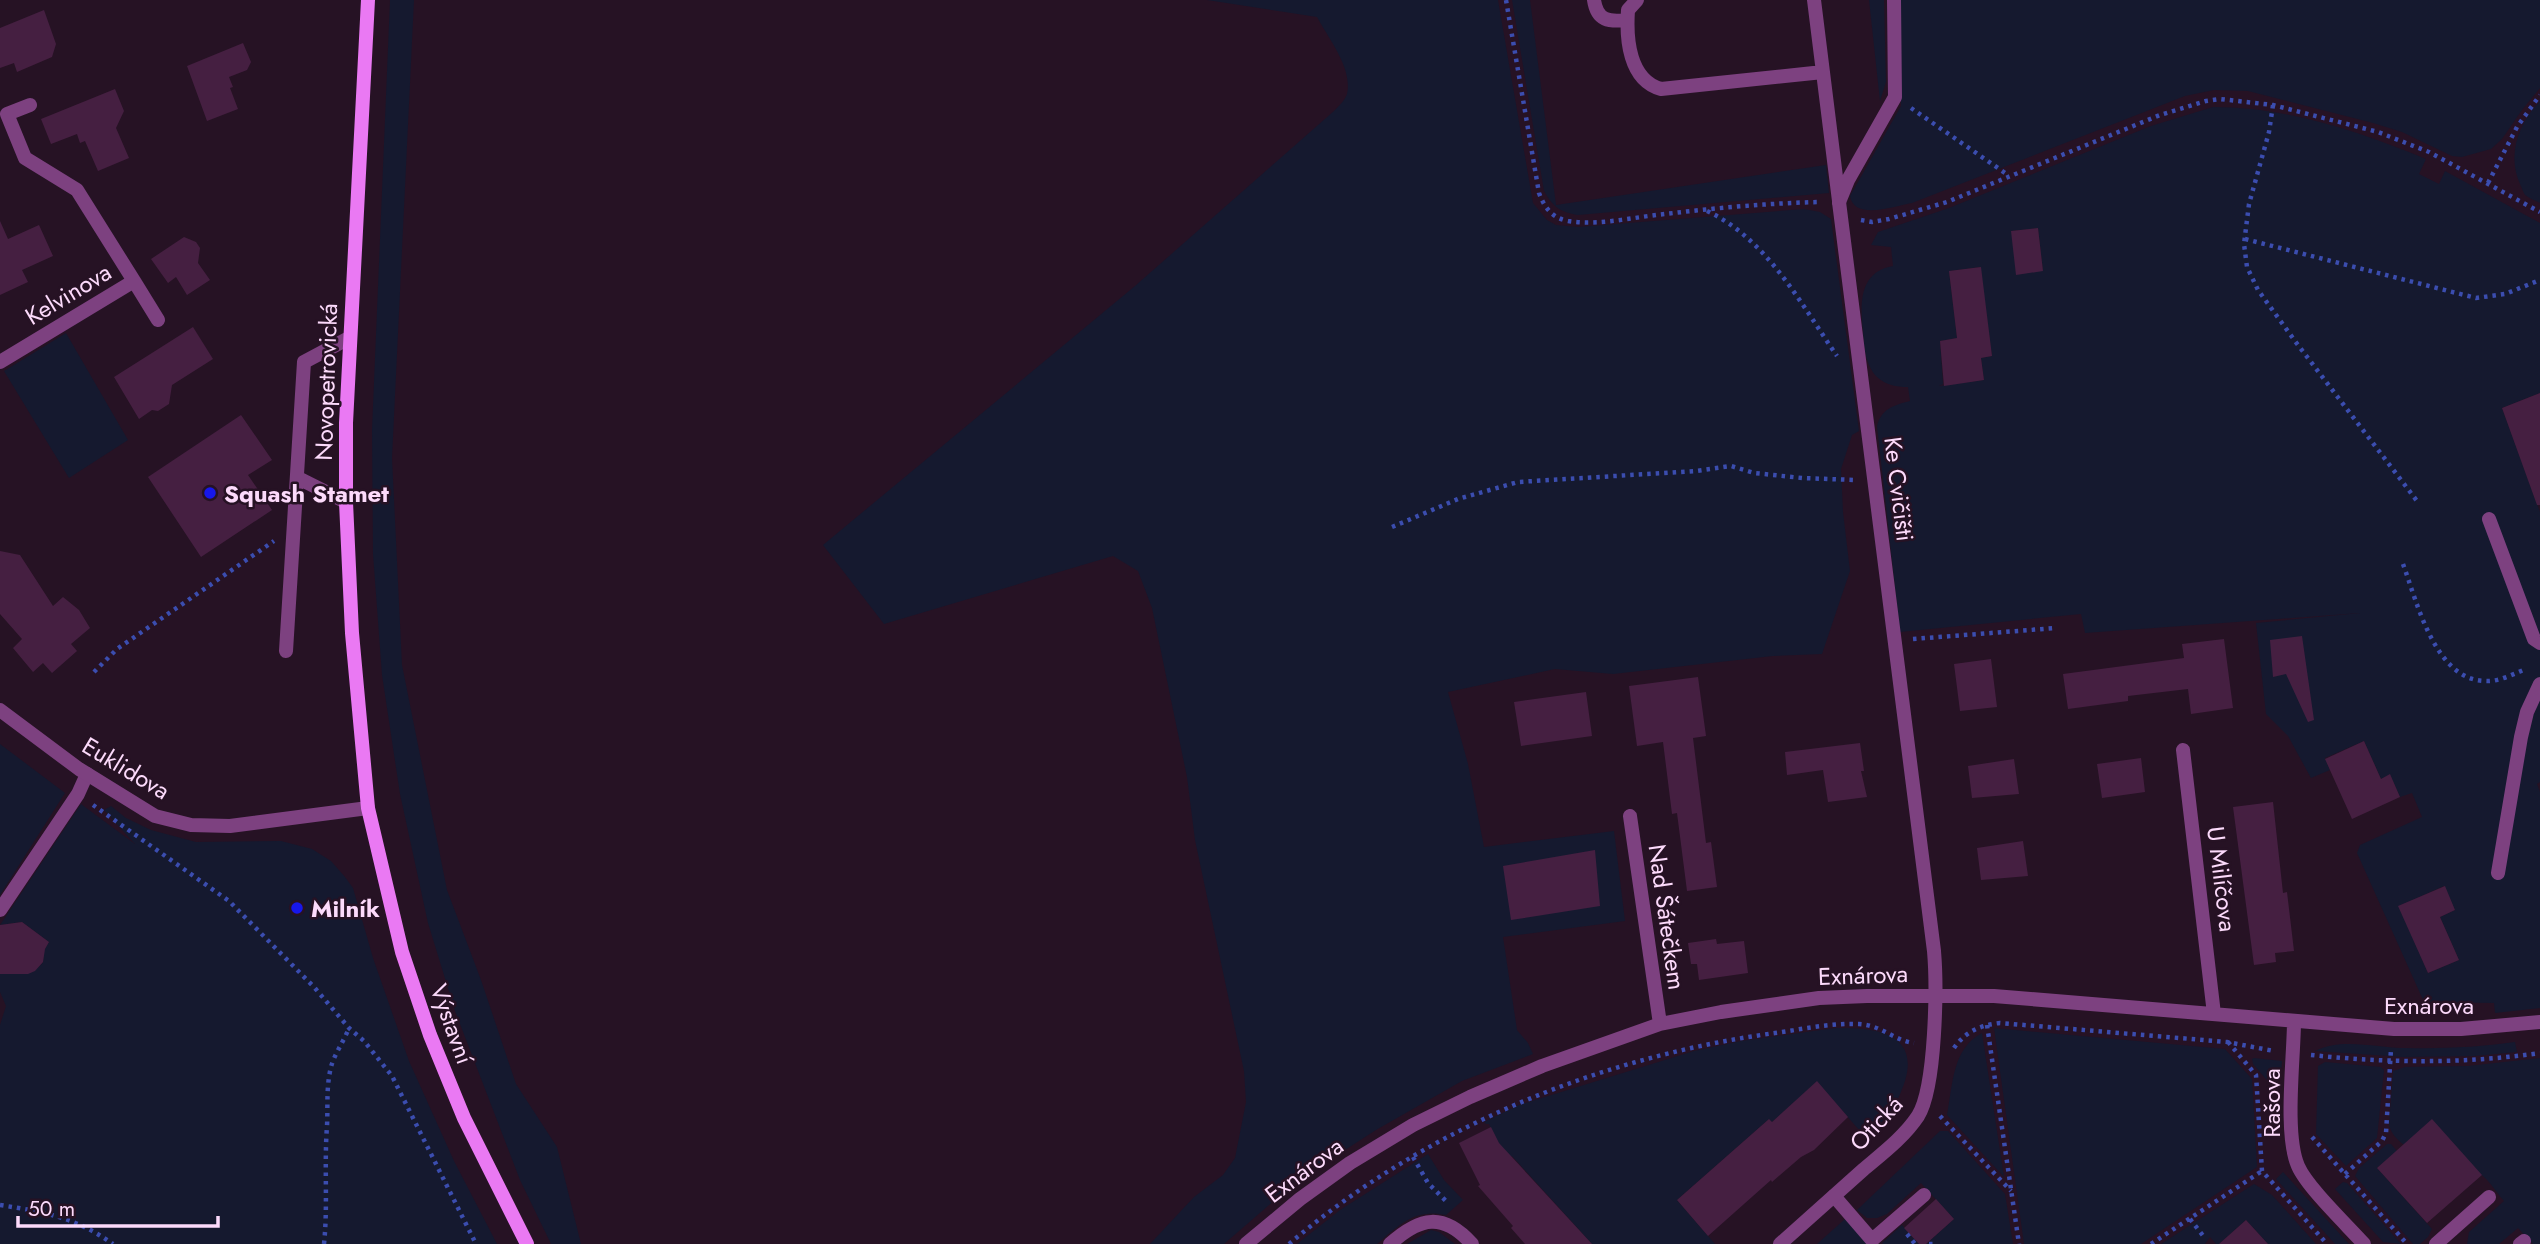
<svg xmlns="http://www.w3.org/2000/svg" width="2540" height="1244" font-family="Jost,sans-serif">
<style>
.green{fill:#15192f;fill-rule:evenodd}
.building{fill:#451f41}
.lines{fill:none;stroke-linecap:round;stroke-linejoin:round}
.path{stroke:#3b4daf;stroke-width:4.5;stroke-dasharray:3.5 5;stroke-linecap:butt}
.service{stroke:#7d4180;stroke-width:14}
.minor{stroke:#7d4180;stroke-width:14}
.secondary{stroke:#ea79f3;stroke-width:14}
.poi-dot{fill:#1717ea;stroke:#261224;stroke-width:2.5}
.labels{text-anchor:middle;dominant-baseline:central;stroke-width:5;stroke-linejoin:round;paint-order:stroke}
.street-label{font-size:24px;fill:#fcdafb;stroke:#261224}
.poi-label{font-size:24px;font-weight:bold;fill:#fcdafb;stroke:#261224;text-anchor:start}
</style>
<rect width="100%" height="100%" fill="#261224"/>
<path class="green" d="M390,0H414L392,458L402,665L447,890L481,980L516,1084L557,1147L581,1244H551L520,1180L455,1011L428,923L400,794L382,675L373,554L372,430Z
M1207,0H1498L1533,203L1547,220L1556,225L1578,227L1804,209L1820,212L1831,219L1859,431L1852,435L1841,469L1843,512L1850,571L1822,654L1773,656L1613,674L1555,669L1448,692L1468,764L1484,847L1614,831L1625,921L1503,937L1517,1030L1528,1043L1533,1054L1462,1081L1376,1130L1297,1181L1224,1244H1150L1194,1197L1223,1175L1235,1158L1246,1102L1244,1071L1195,840L1187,777L1152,608L1138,571L1113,556L884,624L823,545L1135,286L1334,111C1339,106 1345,100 1347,94C1353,68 1328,38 1317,17Z
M1512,0H1530L1556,205L1826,165L1829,193L1578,215C1560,212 1553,207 1544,191Z
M1869,0H1884L1886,82L1880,101Z
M1901,0H2540V88L2522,110L2502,139L2491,149L2462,157L2452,156L2402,132L2373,123L2248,91L2214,90L2185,96L1912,203C1895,206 1854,221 1850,196L1901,106Z
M2540,101V203C2536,201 2529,198 2525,195C2523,192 2522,188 2520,184C2507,155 2518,124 2540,101Z
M2213,107C2287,107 2358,131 2426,159L2419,174L2439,184L2445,171L2540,223V393L2502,408L2540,512V782L2537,784L2540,792V1008L2495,1013L2494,1003L2424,1002L2357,853L2360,845L2422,817L2412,793L2400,797L2390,775L2381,779L2364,741L2325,758L2330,770L2311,778L2288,736L2266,714L2256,623L2360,613L2085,633L2081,614L1900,632L1877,426C1881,409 1894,405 1910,401L1908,387C1896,387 1886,385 1877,377C1865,365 1864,346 1863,331C1860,303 1859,272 1893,266L1891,247L1871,245L1878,232L1949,208L2151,126ZM2038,228L2043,271L2011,231ZM1980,267L1992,356L1981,358L1984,380L1939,386L1943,384L1940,341L1957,338L1949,271ZM2444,886L2455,910L2440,917L2459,960L2428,973L2399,906Z
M66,333L128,440L69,478L4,371Z
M0,744L65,793L0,895Z
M81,804L135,844L104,810L111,806L126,818L151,830L196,842L281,841L312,849L331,861L345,877L353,888L373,958L409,1061L454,1161L497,1244H0V1025L6,1006L0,992V969C17,972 31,978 43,962L44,948L49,942L22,922L0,925Z
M1835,1028C1871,1027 1920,1031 1905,1081C1897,1104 1891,1114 1873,1131L1868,1125L1860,1131L1817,1082L1772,1122L1768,1120L1677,1200L1715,1244H1592L1512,1156L1507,1160L1489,1124H1486L1484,1122L1519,1105L1694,1051L1741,1041Z
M1994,1028L2225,1049L2252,1079L2257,1167L2141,1244H2024Z
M1982,1033L2004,1177L1947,1115C1953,1084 1952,1049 1982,1033Z
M2515,1042L2517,1052L2475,1056L2403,1057L2315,1051C2342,1037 2377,1048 2406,1048C2443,1049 2479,1047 2515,1042Z
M2254,1058L2282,1061L2281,1073L2271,1085L2253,1064L2252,1059Z
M2540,1058V1244H2533L2518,1228L2499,1244H2467L2469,1232L2504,1201C2497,1193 2491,1183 2483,1176C2459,1157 2399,1160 2389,1125L2393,1071L2405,1067L2468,1066Z
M2325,1062L2381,1067L2384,1070L2377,1138L2346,1166L2316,1134L2318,1066Z
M1940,1131H1948L2005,1194L2013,1244H1926L1954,1219L1921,1183L1887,1214L1877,1218H1867L1857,1210Z
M2387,1144H2391L2397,1151L2377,1168L2432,1229L2428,1237L2420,1244H2413L2355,1176L2359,1168Z
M1428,1154L1444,1180L1463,1200L1446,1215C1415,1208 1399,1225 1377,1244H1297L1340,1210Z
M2283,1172L2349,1244H2335L2276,1179Z
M2343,1182L2347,1183L2401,1244L2383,1242L2335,1189Z
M2254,1184L2272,1195L2316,1244H2268L2246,1220L2219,1244H2216L2210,1237L2205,1244H2161Z
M1845,1219L1867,1244H1817Z
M1902,1225L1919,1244H1883L1882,1243Z
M1431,1230L1439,1232L1455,1244H1407Z"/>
<path class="building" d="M44,10L56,44L52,57L17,72L14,63L0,68V28Z
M243,43L251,62L247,70L229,77L233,87L230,88L238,109L207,121L187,66Z
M115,89L124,111L116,128L129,158L98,171L85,141L80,143L77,134L51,144L41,119Z
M0,221L8,239L39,225L53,256L22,270L28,282L0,295Z
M2038,228L2043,271L2016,275L2011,231Z
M184,237L196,242L200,248L198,263L210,280L187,295L176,277L168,283L151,259Z
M1981,267L1992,356L1981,358L1984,380L1944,386L1940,341L1957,338L1949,271Z
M193,327L213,359L172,385L169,404L158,411L152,410L139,419L114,377Z
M2540,393V505H2537L2502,408Z
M241,415L272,460L248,475L272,510L201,557L148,477Z
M0,551L20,555L53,606L63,597L79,610L90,628L71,644L77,651L52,673L43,663L33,672L13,648L22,639L0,614Z
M2302,636L2314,720L2308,722L2286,674L2273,677L2270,640Z
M2224,639L2233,708L2191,714L2188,689L2128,696V701L2068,709L2063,674L2184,658L2182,644Z
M1991,659L1997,707L1960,711L1954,664Z
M1698,677L1706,736L1693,738L1706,843L1711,842L1717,887L1687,891L1677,813L1672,814L1663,742L1637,746L1629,686Z
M1586,692L1592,736L1521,746L1514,702Z
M2364,741L2381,779L2390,774L2400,797L2352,819L2325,759Z
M1860,743L1864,771H1861L1867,797L1828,802L1823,770L1787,775L1785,752Z
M2141,758L2145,792L2102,798L2097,764Z
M2014,759L2019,794L1972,798L1968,766Z
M2273,802L2283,893L2287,892L2294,951L2275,953L2276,962L2254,965L2233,807Z
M2023,841L2028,876L1981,880L1977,848Z
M1595,850L1600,906L1511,920L1503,866Z
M2445,886L2455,910L2440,917L2459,960L2428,973L2398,906Z
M22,922L49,942L45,949L43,962L35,971L28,974H0V925Z
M1716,939L1717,944L1744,941L1748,973L1699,980L1697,964H1691L1688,943Z
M1817,1081L1848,1117L1814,1150L1801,1157L1772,1182L1771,1180L1708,1236L1677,1200L1769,1119L1772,1122Z
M2432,1119L2482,1175L2427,1223L2377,1168Z
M1491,1127L1499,1143L1592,1244H1525L1511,1228L1513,1226L1478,1186L1480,1185L1459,1143Z
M1936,1199L1954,1219L1926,1244H1919L1904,1228Z
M2246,1220L2268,1244H2219Z"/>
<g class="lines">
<path class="path" d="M1506,0L1539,193C1544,207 1552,218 1568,221C1599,226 1634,217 1665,214C1716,208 1769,203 1821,202
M2273,105L2269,132L2249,204L2244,244L2247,267L2258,290L2295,341L2417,501
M1911,108L2008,175
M2488,183L2517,127L2540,95
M1707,211C1767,239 1801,304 1837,356
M1861,220L1872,222L1889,219L1947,202L2160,115L2206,101L2220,99L2273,105L2378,132L2429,152L2540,212
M2245,239L2476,298L2505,294L2540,280
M1392,527L1458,499L1518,482L1696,471L1731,466L1754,473L1802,478L1856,480
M2403,564C2417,602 2435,680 2485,681C2499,682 2513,674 2526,669
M1913,639L2056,628
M94,672L117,649L274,541
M93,805L229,901L314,987L349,1028L364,1041L392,1076L476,1244
M1987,1025L2019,1244
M2228,1042L2256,1075L2262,1171L2327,1244
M1954,1048C1965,1032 1980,1025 2000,1023L2227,1042L2274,1051
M2311,1055C2388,1063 2463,1064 2540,1053
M1940,1116L2011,1191
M2312,1137L2407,1244
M1413,1157L1428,1183L1448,1203
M2345,1174L2382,1141L2386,1133L2391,1049
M0,1205C44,1212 75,1217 113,1244
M2190,1219L2204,1237
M1907,1234L1915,1244
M324,1244C328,1205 324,1166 327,1126C328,1106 326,1087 331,1067C334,1055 344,1041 349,1028
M1289,1244C1425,1128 1599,1057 1775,1033C1803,1029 1831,1023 1859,1024C1881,1025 1895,1041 1914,1043
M1929,1244H1933
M2151,1244L2262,1171"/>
<path class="service" d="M1594,0C1597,21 1609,22 1627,20
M1637,0L1628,10C1626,39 1629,80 1661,89L1823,72
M1814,0L1839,201
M1839,202L1848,180L1895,97L1894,0
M298,478L346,502
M2489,519L2534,639L2540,643
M286,651L304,362L349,338
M2498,873L2521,737L2527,712L2540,684
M0,910L78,794L87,774
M1834,1196L1872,1240L1924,1195
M2436,1244L2489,1197
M2520,1244L2524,1241"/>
<path class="minor" d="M134,281L158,320
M0,362L134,281L77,190L25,158L7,114L30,105
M0,710L79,769L155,816L191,825L230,826L368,808
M2183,750L2214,1014
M1630,816L1660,1024
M2294,1021C2294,1057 2284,1134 2298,1166C2307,1187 2347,1225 2364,1244
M1246,1244L1300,1199L1350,1163L1413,1125L1470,1097L1542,1066L1660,1024L1721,1012L1819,998L1867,996H1994L2394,1029H2461L2540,1022
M1390,1244C1420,1217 1443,1212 1472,1244
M1780,1244C1808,1219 1836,1194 1864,1169C1883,1153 1904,1137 1918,1116C1936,1087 1937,986 1934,951L1839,202"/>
<path class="secondary" d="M368,0L346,423V502L352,633L368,808L402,952L430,1035L464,1118L527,1244"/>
</g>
<g class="poi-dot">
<circle cx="210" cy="493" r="7"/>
<circle cx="297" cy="908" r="7"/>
</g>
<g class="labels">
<g class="street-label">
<text transform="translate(68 294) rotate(-31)">Kelvinova</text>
<text transform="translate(326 382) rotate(-88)">Novopetrovická</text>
<text transform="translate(1899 489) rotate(83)">Ke Cvičišti</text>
<text transform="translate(126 768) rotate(31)">Euklidova</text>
<text transform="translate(2222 879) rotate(83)">U Milíčova</text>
<text transform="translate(1667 917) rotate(82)">Nad Šátečkem</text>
<text transform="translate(1863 975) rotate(-2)">Exnárova</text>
<text x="2429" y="1005">Exnárova</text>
<text transform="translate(452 1024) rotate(70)">Výstavní</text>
<text transform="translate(2271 1103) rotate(-90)">Rašova</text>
<text transform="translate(1876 1123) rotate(-47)">Otická</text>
<text transform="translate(1304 1170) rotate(-37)">Exnárova</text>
</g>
<g class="poi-label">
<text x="224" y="493">Squash Stamet</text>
<text x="311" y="908">Milník</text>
</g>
</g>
<path d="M18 1216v10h200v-10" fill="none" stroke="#fcdafb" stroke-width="3.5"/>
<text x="28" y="1216" font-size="21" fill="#fcdafb" stroke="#261224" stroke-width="5" paint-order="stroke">50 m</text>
</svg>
